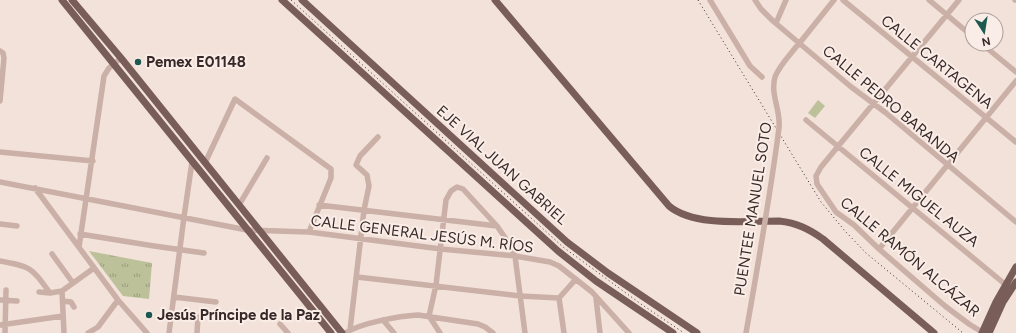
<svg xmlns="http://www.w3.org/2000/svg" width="1016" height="333" font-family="Figtree,sans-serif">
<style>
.park{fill:url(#park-tufts)}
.pitch{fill:#bcc19a}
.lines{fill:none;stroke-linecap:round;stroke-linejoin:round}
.minor{stroke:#cab0a6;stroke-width:5.5}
.major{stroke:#795d58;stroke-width:7}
.rail{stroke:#362927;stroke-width:1;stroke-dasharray:1 3;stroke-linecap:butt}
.minor-bridge{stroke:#cab0a6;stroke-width:5.5}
.poi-dot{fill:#1c5951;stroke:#faede7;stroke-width:1.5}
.labels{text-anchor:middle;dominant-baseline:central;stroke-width:4;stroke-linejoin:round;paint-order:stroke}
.poi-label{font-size:15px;font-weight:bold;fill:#362927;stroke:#faede7;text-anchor:start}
.street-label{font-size:15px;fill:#362927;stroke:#faede7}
</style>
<defs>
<pattern id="park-tufts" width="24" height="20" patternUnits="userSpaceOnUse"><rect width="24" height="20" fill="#bcc19a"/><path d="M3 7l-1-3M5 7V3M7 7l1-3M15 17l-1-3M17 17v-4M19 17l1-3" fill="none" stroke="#9a9d7e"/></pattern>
</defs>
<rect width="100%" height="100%" fill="#f2e2da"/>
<path class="park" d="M89,251L152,263L149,299L123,296Z"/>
<path class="pitch" d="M818,100L825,106L815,118L808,113Z"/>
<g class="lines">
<path class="minor" d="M710,0L750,66L762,77
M755,0L761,9L773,21L850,86L886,113L1016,222
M843,0L1016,142
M929,0L972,36
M959,0L821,167L816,176L817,184L836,212L854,225L879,249L945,306L969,324L982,332
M1015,0H1016
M776,23L786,0
M982,44L1016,72
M798,45L834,0
M0,51L3,53L4,58L0,101
M806,120L1006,285
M0,152L93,161
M205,163L235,99L331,169V178L309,232
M0,182L247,230L309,232L441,249L515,256L550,262L559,266L592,292L629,333
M35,188L118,300L147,333
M239,205L267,158
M319,205L497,226
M0,224L17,226
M80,234L154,246L204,253
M79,247L104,76L109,68L121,58
M879,249L1016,81
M52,254L73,283
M0,261C32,267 31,267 50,293L62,291L94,268
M357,277L520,296L559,298
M62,291L64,333
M39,292L50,293
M174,297L216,302
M596,298L600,333
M0,300L17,301
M63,301L71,302L74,307
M383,320L394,333
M280,324L288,333
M0,325L63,316
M350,330L364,210L369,186L367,175L356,165L360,156L378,137
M5,333L6,290
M88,333L98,327L118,300
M169,333L184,217L192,162
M197,333L198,317
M345,333C361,323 399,316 418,315L478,324L485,327L493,333
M440,333L429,316L436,285L446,200L451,191L457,187L463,189L497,226L508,242L515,256L525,333
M564,333L559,298L576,279"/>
<path class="major" d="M62,0L331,333
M72,0L121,58L342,333
M282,0L558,251L596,281L673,333
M302,0L567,242L608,273L697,333
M495,0L669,206C694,227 747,221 779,221C797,223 809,229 823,239L934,333
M982,333L996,302L1016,267
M989,333L1003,302L1016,282"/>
<path class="rail" d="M291,0L563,247L641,304L684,333
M698,0L821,202L845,231L866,253L963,333"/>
<path class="minor-bridge" d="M746,333C758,265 770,197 779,128C781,110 770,95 775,77C779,66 789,56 796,47"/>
</g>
<g class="poi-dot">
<circle cx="138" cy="62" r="4"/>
<circle cx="149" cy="315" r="4"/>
</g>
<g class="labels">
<g class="poi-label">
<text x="146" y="62">Pemex E01148</text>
<text x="157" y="315">Jesús Príncipe de la Paz</text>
</g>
<g class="street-label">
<text transform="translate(937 62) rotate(39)">CALLE CARTAGENA</text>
<text transform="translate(891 104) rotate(40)">CALLE PEDRO BARANDA</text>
<text transform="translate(502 165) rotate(42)">EJE VIAL JUAN GABRIEL</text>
<text transform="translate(919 197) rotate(39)">CALLE MIGUEL AUZA</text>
<text transform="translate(753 209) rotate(-81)">PUENTEE MANUEL SOTO</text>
<text transform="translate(422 234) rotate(7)">CALLE GENERAL JESÚS M. RÍOS</text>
<text transform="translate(910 257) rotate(40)">CALLE RAMÓN ALCÁZAR</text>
</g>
</g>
<g transform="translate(984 32) rotate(168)"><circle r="19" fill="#faede7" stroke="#ac9f9a"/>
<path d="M0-3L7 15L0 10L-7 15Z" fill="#1c5951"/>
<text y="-6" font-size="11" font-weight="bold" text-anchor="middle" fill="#362927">N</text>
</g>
</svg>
